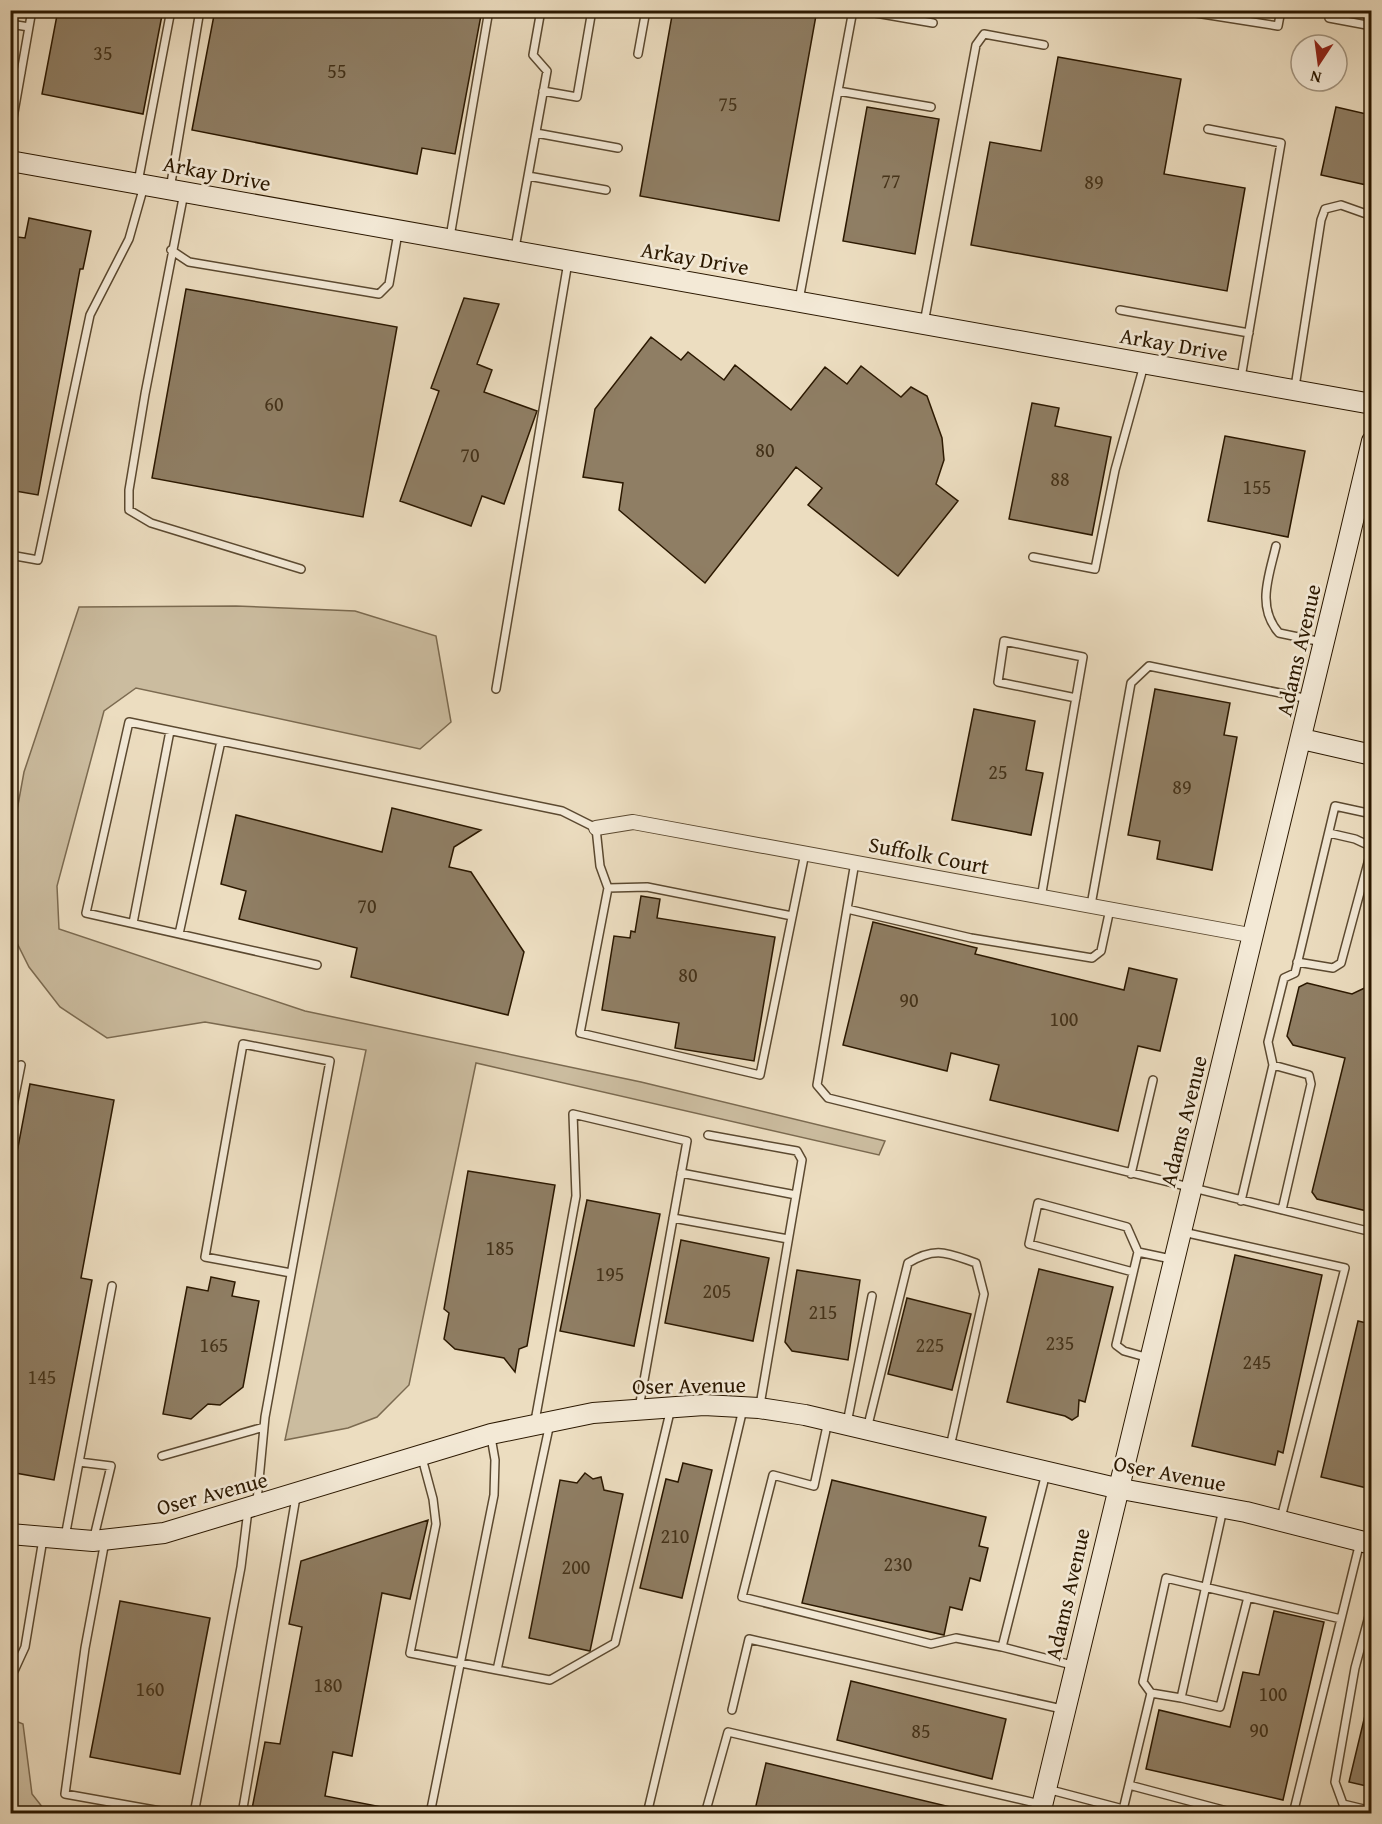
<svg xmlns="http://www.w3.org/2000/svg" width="1382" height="1824" font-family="'Gentium Book Plus',serif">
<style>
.green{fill:#cbbc9f;stroke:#7b6a50;stroke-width:1.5}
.building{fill:#8f7e64;stroke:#2b1800;stroke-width:1.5}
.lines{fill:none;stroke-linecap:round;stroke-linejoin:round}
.lane-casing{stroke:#5b4930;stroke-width:10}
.street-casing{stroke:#5b4930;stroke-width:16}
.secondary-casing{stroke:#2b1800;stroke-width:22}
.lane{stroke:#f3e9d6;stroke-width:7}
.street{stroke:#f3e9d6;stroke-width:14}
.secondary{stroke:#f3e9d6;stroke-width:20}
.labels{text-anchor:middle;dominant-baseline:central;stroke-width:5;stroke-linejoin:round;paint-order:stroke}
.number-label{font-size:20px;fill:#443219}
.street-label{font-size:22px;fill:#2b1800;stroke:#f3e9d6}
</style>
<rect width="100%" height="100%" fill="#ecddc0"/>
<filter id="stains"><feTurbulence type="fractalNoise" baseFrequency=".00333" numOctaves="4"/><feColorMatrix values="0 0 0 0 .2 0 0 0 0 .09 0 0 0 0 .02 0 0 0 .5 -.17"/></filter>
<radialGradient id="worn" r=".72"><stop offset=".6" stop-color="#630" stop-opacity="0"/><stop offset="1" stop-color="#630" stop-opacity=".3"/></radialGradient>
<path class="green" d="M236,606L355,611L436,636L451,722L420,749L136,688L104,711L57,886L59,929L305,1011L641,1082L885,1141L879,1155L476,1063L409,1385L377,1417L348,1428L285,1440L366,1050L205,1022L107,1038L60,1007L29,967L11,931V843L24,772L79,607Z
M11,1719L23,1724L32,1794L47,1813H11Z"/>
<path class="building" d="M58,10H163L143,114L42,94Z
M215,10H482L455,154L422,148L417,174L192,130Z
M673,10H817L779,221L640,196Z
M1058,57L1181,79L1164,174L1245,188L1227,291L971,245L990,142L1041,151Z
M867,107L939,119L915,254L843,241Z
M1336,107L1371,115V186L1321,175Z
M29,218L91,231L83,269H80L38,495L10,490V236L25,238Z
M186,289L397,327L363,517L152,478Z
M464,298L499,304L477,364L492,370L484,392L537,411L504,504L482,496L471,526L400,501L439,391L431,388Z
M651,337L681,360L688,352L724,380L735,365L791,410L825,367L847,384L861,366L901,397L911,387L927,396L942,438L944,460L936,484L958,501L898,576L808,505L822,488L796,467L705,583L619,510L623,483L583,477L595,409Z
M1032,403L1059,408L1055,426L1111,437L1092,535L1009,519Z
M1225,436L1305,451L1288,537L1208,521Z
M1155,689L1230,703L1224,735L1237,737L1212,870L1157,859L1160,841L1128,835Z
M974,709L1035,721L1026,770L1043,773L1031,835L952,820Z
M392,808L481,830L454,847L449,867L471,872L524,952L508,1015L351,977L357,948L239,919L246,891L221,884L236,815L382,852Z
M641,896L660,899L657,918L775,937L754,1061L675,1048L679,1023L602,1010L614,936L630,938L631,931L635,932Z
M873,922L977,948L975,954L1124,990L1129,968L1177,979L1160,1051L1138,1046L1118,1131L990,1100L999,1065L951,1053L947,1071L843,1045Z
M1307,983L1352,994L1371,985V1212L1317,1199L1312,1192L1345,1058L1293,1045L1287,1036L1299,987Z
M30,1084L114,1100L81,1278L92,1280L54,1480L10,1472V1189Z
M468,1171L555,1185L527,1346L519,1349L515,1372L504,1358L455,1349L444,1339L449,1313L444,1309Z
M587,1200L660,1214L634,1346L560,1331Z
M681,1240L769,1258L753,1341L665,1323Z
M1235,1255L1322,1275L1283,1453L1278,1451L1275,1465L1192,1446Z
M1039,1269L1113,1287L1085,1402L1079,1400L1078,1416L1072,1420L1065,1416L1007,1402Z
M797,1270L860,1280L848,1360L792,1351L785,1342Z
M211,1277L235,1282L232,1296L259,1301L243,1387L220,1405L208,1404L191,1419L163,1414L187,1287L208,1291Z
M907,1298L971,1314L952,1390L888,1374Z
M1358,1321L1371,1324V1489L1321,1477Z
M683,1463L712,1470L682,1598L640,1588L666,1479L678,1482Z
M585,1473L593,1479L601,1477L604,1490L623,1494L590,1651L529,1638L560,1480L577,1483Z
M832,1480L986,1517L979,1546L988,1548L980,1581L970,1578L962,1610L950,1607L944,1635L802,1603Z
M428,1520L410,1599L382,1593L352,1756L333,1752L325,1796L382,1807V1814H251L265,1742L280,1744L302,1627L289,1624L301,1561Z
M120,1601L210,1618L180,1774L90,1757Z
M1274,1611L1324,1622L1283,1800L1146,1769L1159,1710L1230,1727L1243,1672L1259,1675Z
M851,1681L1006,1719L992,1779L837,1740Z
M1367,1707L1371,1708V1787L1349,1782Z
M766,1763L959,1809L958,1814H754Z"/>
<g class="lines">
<defs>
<path id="lane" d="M858,10L933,23
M1177,10L1278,26L1281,10
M1330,10L1329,18L1372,26
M10,24L29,27
M638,54L646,10
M10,71L21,73
M543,91L577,97L592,10
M838,91L931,107
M1208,129L1281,143L1241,378
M536,133L618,148
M10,135L32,10
M528,176L606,190
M138,182L171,10
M170,189L200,10
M184,193L145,394L129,490V510L151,523L301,569
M450,237L489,10
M515,248L547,71L533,55L541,10
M171,250L189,262L379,294L389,284L398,233
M799,300L853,10
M1120,310L1249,333
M924,323L976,45L984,34L1044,45
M1295,387L1321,220L1325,209L1341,205L1372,216
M1276,546C1269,576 1256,607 1279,633L1322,642
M10,555L38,560L90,315L129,239L144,186
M1033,557L1095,569L1115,470L1144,365
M496,689L568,262
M855,862L817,1085L828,1098L1372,1232
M608,888L647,887L792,916
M1041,898L1083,657L1004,641L998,682L1076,698
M1091,905L1131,683L1149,666L1309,699
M847,909L971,938L1092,958L1101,951L1110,909
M133,923L170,731
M179,934L221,741
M1297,962L1333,968L1341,963L1369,859L1370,846L1355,839L1329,833
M317,965L86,913L129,722L562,811L596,828L600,866L608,888L580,1033L760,1075L805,853
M1273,1065L1309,1075L1311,1084L1282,1210
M10,1121L21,1065
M708,1135L797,1151L802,1160L760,1405
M681,1173L796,1195
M1131,1174L1153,1080
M1241,1201L1273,1065L1268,1042L1284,978L1295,973L1335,806L1372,814
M673,1218L788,1239
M1183,1232L1345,1268L1281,1518
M1133,1272L1029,1244L1038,1203L1127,1227L1138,1252
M1149,1358L1124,1351L1116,1345L1138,1252L1171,1259
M535,1421L576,1196L573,1114L687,1141L639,1408
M828,1421L814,1486L773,1475L742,1597L931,1644L956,1638L1002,1647
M550,1423L497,1670L550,1680L615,1643L671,1408
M847,1423L872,1296
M867,1429L908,1263C936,1246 947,1253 976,1263L984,1294L950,1447
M162,1456L264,1427
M422,1458L433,1499L436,1524L410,1653L497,1670
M79,1462L111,1466L94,1537
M1046,1473L1002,1647L1072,1665
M257,1501L265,1417L330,1061L243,1044L205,1257L291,1273
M1223,1509L1181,1698L1151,1693L1143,1682L1166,1578L1341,1619
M65,1537L112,1286
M105,1541L85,1648L65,1794L177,1814
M1372,1605L1355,1668L1335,1782L1343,1804L1372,1811
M10,1671H14L25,1647L43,1539
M1181,1698L1220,1707L1248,1597
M732,1710L749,1639L1062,1709
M1129,1785L1238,1814
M1047,1789L1123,1809
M194,1814L241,1567L248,1510
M242,1814L296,1497
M430,1814L494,1495L495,1460L491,1437
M647,1814L743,1409
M705,1814L728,1732L1040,1804
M1122,1814L1151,1693
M1293,1814L1360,1542"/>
<path id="street" d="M596,828L633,822L1255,936"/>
<path id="secondary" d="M10,161L1372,404
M1302,739L1372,755
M10,1534L93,1541L164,1533L491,1434L593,1413L704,1405L759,1408L805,1415L1116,1488L1246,1512L1372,1544
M1040,1814C1148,1355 1264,899 1372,441"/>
</defs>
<use href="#lane" class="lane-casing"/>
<use href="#street" class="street-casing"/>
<use href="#secondary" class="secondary-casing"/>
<use href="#lane" class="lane"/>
<use href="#street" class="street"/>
<use href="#secondary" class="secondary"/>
</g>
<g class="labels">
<g class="number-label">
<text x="103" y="52">35</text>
<text x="337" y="70">55</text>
<text x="728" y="103">75</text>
<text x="891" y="180">77</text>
<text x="1094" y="181">89</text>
<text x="274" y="403">60</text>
<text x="765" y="449">80</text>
<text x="470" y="454">70</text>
<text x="1060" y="478">88</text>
<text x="1257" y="486">155</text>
<text x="998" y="771">25</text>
<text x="1182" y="786">89</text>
<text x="367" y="905">70</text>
<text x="688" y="974">80</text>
<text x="909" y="999">90</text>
<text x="1064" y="1018">100</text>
<text x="500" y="1247">185</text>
<text x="610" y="1273">195</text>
<text x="717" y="1290">205</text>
<text x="823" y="1311">215</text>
<text x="1060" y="1342">235</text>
<text x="214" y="1344">165</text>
<text x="930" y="1344">225</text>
<text x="1257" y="1361">245</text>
<text x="42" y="1376">145</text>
<text x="675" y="1535">210</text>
<text x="898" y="1563">230</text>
<text x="576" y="1566">200</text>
<text x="328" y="1684">180</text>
<text x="150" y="1688">160</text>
<text x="1273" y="1693">100</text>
<text x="1259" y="1729">90</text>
<text x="921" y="1730">85</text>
</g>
<g class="street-label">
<text transform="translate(217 173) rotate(11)">Arkay Drive</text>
<text transform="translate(695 258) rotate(10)">Arkay Drive</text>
<text transform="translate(1174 344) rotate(10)">Arkay Drive</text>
<text transform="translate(1298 650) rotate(-77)">Adams Avenue</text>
<text transform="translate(929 855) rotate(11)">Suffolk Court</text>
<text transform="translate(1183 1121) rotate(-76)">Adams Avenue</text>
<text transform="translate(689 1385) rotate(-1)">Oser Avenue</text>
<text transform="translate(1170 1473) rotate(11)">Oser Avenue</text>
<text transform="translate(212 1493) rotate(-15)">Oser Avenue</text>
<text transform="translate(1067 1594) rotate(-77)">Adams Avenue</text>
</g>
</g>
<rect width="1382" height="1824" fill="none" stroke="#ecddc0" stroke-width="36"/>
<rect x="12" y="12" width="1358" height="1800" fill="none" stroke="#2b1800" stroke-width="3"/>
<rect x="18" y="18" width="1346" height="1788" fill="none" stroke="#2b1800" stroke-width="1.5"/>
<g transform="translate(1319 63) rotate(193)"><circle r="28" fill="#f3e9d6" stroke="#a39580" stroke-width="1.5"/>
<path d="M0-4.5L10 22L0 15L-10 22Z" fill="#8f2418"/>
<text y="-9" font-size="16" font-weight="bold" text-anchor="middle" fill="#2b1800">N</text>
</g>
<rect width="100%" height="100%" filter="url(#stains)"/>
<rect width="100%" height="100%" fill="url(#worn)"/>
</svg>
